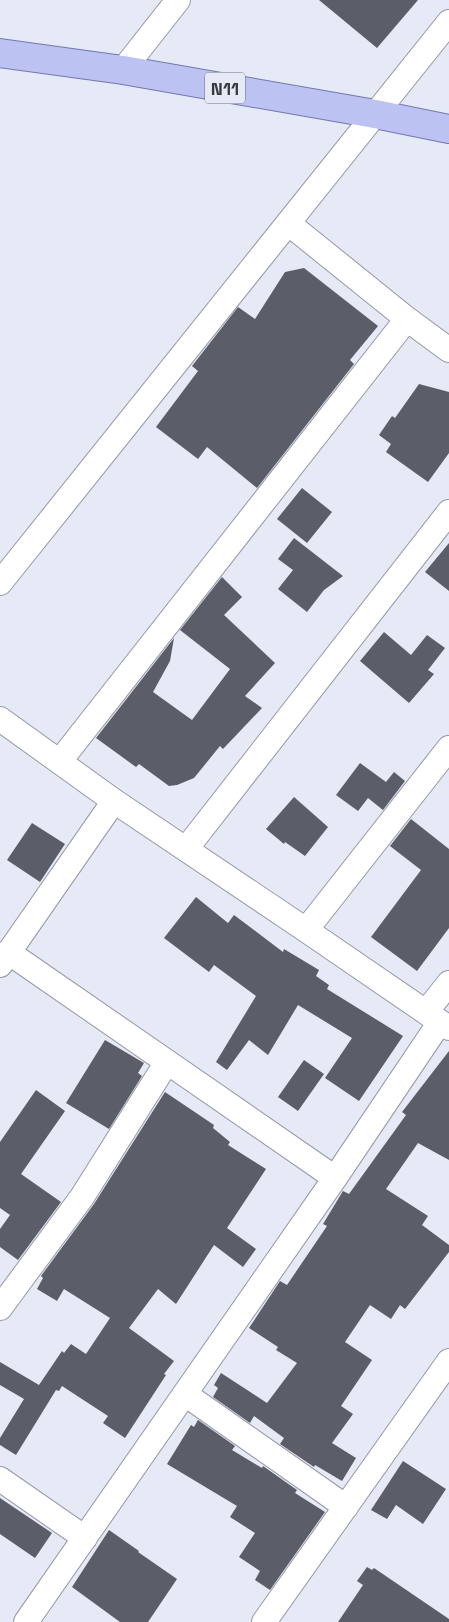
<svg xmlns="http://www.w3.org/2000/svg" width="449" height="1622" font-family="'Space Grotesk',sans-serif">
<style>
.building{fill:#5b5d68}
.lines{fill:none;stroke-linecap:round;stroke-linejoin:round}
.street-casing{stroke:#9698a5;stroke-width:26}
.primary-casing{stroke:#7278ae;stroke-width:30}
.street{stroke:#fff;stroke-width:24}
.primary{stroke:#bcc2f2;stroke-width:28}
.labels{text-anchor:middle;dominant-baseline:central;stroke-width:5;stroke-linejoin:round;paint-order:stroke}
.shield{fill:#e6e9f6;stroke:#6d6e76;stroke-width:1}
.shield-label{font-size:18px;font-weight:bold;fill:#393a3f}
</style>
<rect width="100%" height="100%" fill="#e6e9f6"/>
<path class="building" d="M319,0H418L377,48Z
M304,268L378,326L350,360L354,364L257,488L207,447L198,459L156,427L198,371L192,366L238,307L255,319L285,272Z
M419,384L449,392V453L428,482L386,452L391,444L379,435L392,416L395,418Z
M302,488L332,512L307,543L277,519Z
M294,538L343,576L324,590L307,612L278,589L293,570L278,559Z
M449,543V591L425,572Z
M222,577L242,597L224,615L275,663L245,696L262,708L223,749L220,746L194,778L177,785L169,786L139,764L136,767L96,738L174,638L170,661L153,692L192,720L230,669L180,630Z
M384,632L411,655L427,635L445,648L428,670L434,674L409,703L360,661Z
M360,763L386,782L394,772L405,781L383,810L368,798L358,811L336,795Z
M294,797L328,827L305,856L285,842L284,844L266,829Z
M411,819L449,849V928L417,971L371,937L421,870L390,846Z
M32,823L65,844L40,882L7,860Z
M196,897L228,923L234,915L283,952L284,949L319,970L316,976L329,985L327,989L403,1036L359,1101L325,1078L352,1038L298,1005L268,1055L249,1040L227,1070L216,1062L256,996L214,965L209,972L164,938Z
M105,1040L144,1063L138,1073L142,1076L109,1129L66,1103Z
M449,1051V1160L418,1143L386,1189L428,1216L422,1225L449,1245V1252L405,1309L400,1305L391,1319L370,1305L345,1342L372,1360L341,1406L353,1414L332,1443L356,1458L342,1481L315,1465L314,1467L280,1444L284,1438L254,1416L250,1423L213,1397L218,1388L214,1385L221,1373L267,1403L297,1363L276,1350L278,1347L249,1328L280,1281L287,1285L327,1226L323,1224L343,1191L349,1194L406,1115L402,1112Z
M304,1060L324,1074L298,1111L278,1097Z
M36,1090L65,1111L21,1174L61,1202L18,1260L0,1247V1229L10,1215L0,1208V1142Z
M165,1092L214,1125L213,1128L230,1142L228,1145L266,1169L227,1228L256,1249L243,1267L214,1245L176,1304L158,1289L129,1328L174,1361L164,1374L166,1375L125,1438L103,1423L108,1416L62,1386L59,1391L56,1390L16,1455L0,1445V1438L24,1399L0,1385V1362L39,1385L62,1351L64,1353L71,1344L86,1354L110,1318L64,1289L57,1301L37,1289L43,1278L41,1276L94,1204Z
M198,1420L235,1446L232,1450L262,1468L263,1466L297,1490L295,1493L325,1512L270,1590L255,1580L260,1571L239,1557L255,1533L230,1517L237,1506L167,1464L191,1425L194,1427Z
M403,1461L446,1489L423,1524L396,1505L387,1519L371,1510Z
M0,1498L52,1533L35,1558L0,1534Z
M109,1530L139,1551L138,1552L177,1579L148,1622H120L72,1587Z
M367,1567L372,1570L374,1568L449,1619V1622H338L363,1585L357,1581Z"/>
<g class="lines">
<defs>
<path id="street" d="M123,70L178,0
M288,223L407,319L449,350
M0,583L449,22
M0,719L114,801L306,930L449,1028
M60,761L407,319
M186,849L449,512
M306,930L449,748
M8,952L335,1178
M0,965L114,801
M426,1012L449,983
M0,1308L82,1197L167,1062
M185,1394L346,1507
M0,1479L85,1538
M26,1622L335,1178L440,1022
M264,1622L449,1361"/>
<path id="primary" d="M0,53L123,70L375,114L449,129"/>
</defs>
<use href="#street" class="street-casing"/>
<use href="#primary" class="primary-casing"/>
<use href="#street" class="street"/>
<use href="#primary" class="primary"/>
</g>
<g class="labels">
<rect class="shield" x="205" y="72.5" width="40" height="31" rx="4"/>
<g class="shield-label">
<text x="225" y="88">N11</text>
</g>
</g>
</svg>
